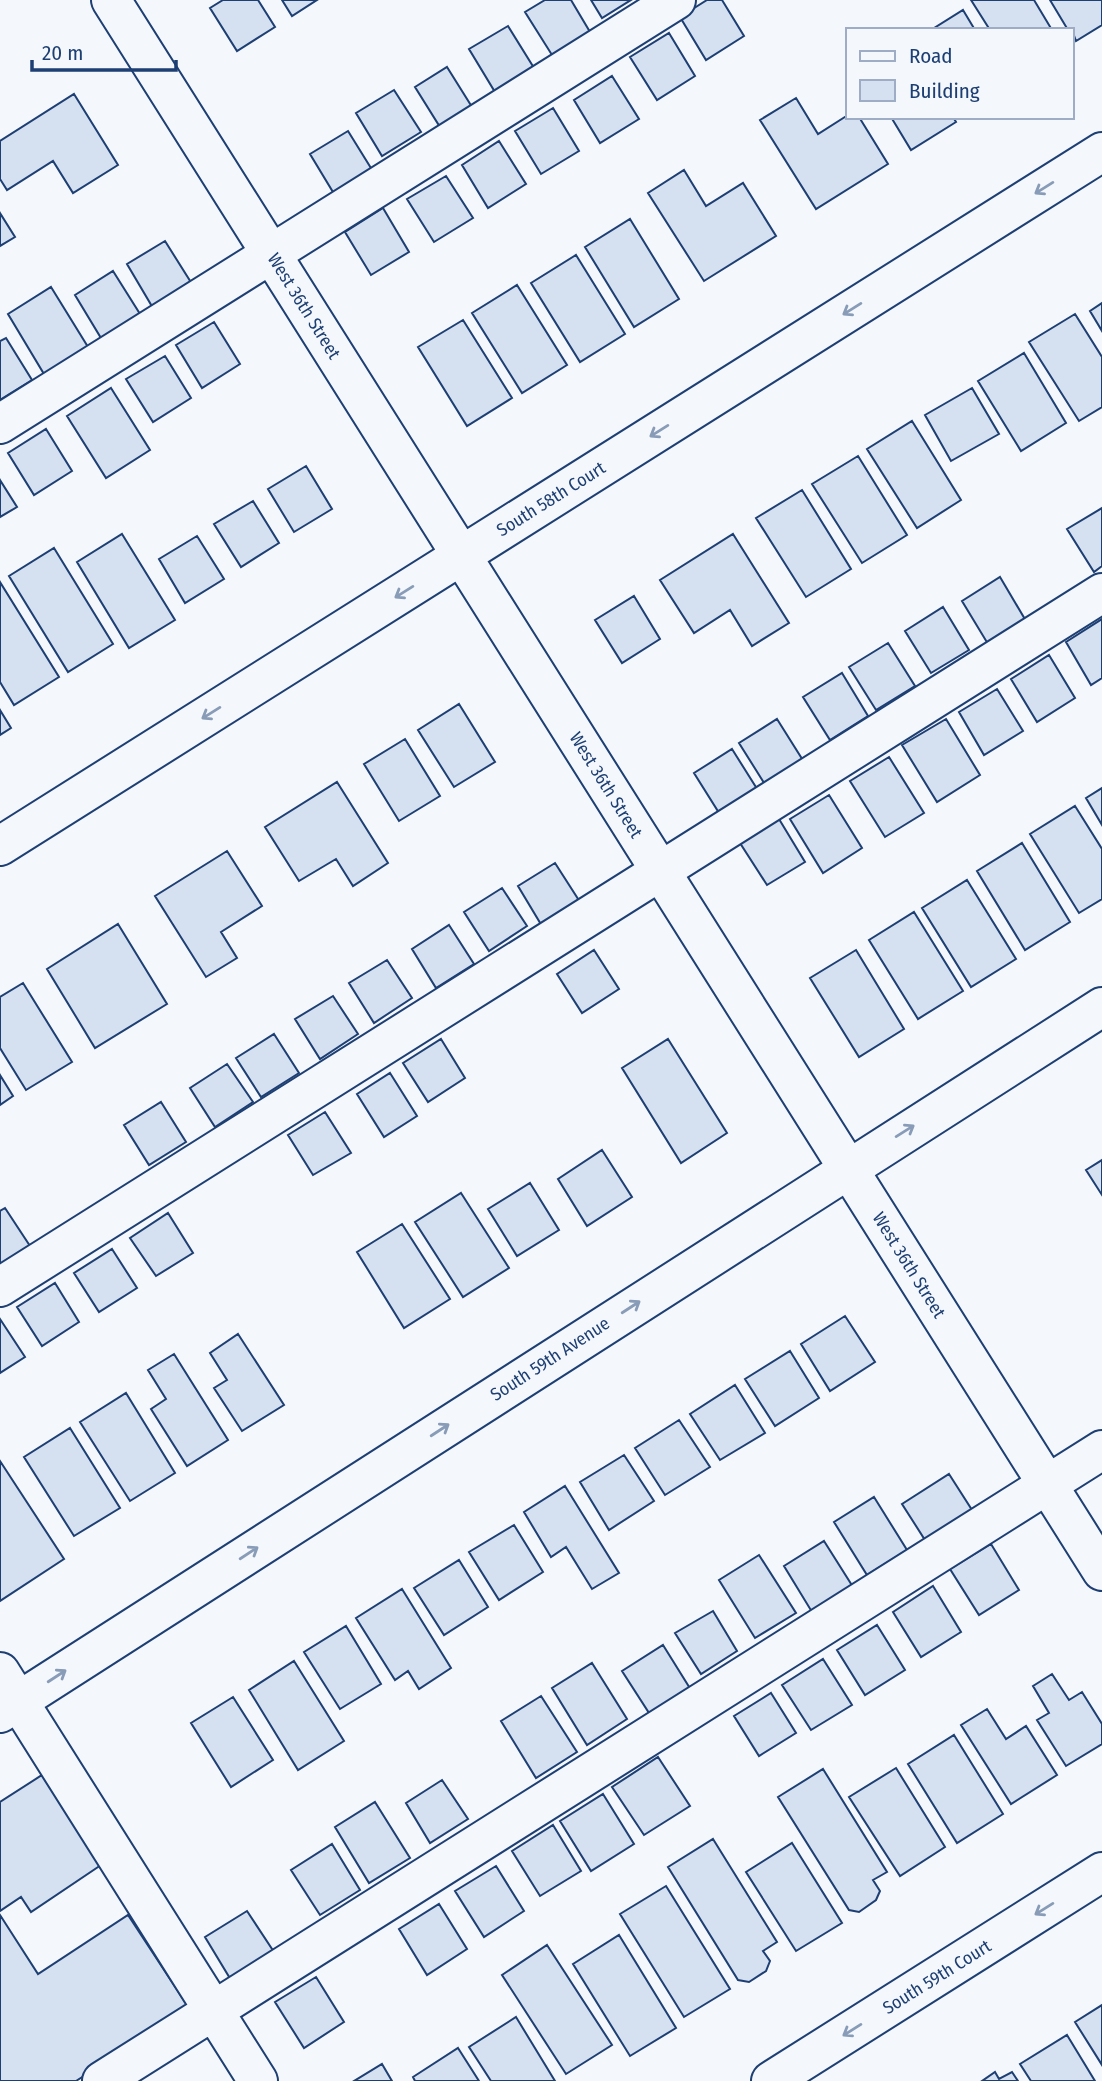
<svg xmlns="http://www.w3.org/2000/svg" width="1102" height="2081" font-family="'Fira Sans Condensed',sans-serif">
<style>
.building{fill:#d5e0f0;stroke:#1d3f73;stroke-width:2}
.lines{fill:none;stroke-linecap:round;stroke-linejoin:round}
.minor-casing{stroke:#1d3f73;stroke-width:42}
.minor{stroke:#f4f7fb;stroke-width:38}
.oneway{stroke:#889bb7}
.labels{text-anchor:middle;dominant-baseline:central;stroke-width:5;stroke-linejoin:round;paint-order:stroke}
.street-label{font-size:18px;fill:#1d3f73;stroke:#f4f7fb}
</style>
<rect width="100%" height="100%" fill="#f4f7fb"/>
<path class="building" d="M223,0H258L275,27L237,51L210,8Z
M282,0H317L292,16Z
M545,0H571L590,32L552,55L525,12Z
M591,0H631L602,18Z
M707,0H722L744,36L706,60L680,17Z
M971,0H1034L1052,30H990Z
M1050,0H1102V25L1076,41L1072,30H1068Z
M963,10L975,30H931Z
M508,26L534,68L495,92L469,49Z
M669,33L695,76L657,100L630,57Z
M447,67L472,107L440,127L415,87Z
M612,76L639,119L600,143L574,100Z
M394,90L421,132L382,156L356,113Z
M74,94L118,165L73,193L53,161L7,190L0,179V141Z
M796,98L818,134L848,115V117H859L888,164L816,209L760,120Z
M553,108L579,151L541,174L515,131Z
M891,117H953L956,122L911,150Z
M348,131L374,173L336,197L310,154Z
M499,141L526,184L488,208L462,165Z
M684,170L706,206L743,183L776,236L704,281L648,193Z
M446,176L473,218L434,242L407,199Z
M383,208L409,252L371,275L345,232Z
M0,213L15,237L0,246Z
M630,219L679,299L634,327L585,247Z
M165,241L192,284L153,308L127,264Z
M576,255L625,334L580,362L531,283Z
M113,271L140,314L101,338L75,295Z
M517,285L567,365L522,393L472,313Z
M51,287L88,347L44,374L8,314Z
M1102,303V331L1090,311Z
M1075,314L1102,357V407L1079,421L1029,342Z
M463,320L512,398L467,426L418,347Z
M214,322L240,364L202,388L176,345Z
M6,338L32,380L0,400V341Z
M1024,353L1066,423L1021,451L978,381Z
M165,356L191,398L153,422L126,379Z
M111,388L150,450L106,478L67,416Z
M972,388L999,434L951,461L925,415Z
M912,421L961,500L917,528L867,449Z
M46,429L72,471L34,495L8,453Z
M858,456L907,535L862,563L812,484Z
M306,466L332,509L294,532L268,489Z
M0,480L17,507L0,517Z
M802,490L851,569L806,597L756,518Z
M253,501L279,543L241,567L214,524Z
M1102,508V566L1094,572L1067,529Z
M122,534L175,620L129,648L77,562Z
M733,534L789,623L752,646L730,610L694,633L660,580Z
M197,536L224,579L185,603L159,559Z
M54,548L113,644L68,672L9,576Z
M1000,577L1026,621L988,644L962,601Z
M0,582L59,677L14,705L0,682Z
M634,596L660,639L622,663L595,620Z
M943,607L969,650L931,673L905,631Z
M1102,619V678L1091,685L1066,642Z
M888,643L915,686L876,710L849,667Z
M1049,655L1075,698L1037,722L1011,679Z
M842,673L868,716L830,740L803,697Z
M997,689L1023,731L984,755L959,712Z
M459,704L495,762L454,787L418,730Z
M0,710L11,728L0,735Z
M777,719L804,762L766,786L739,743Z
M946,719L980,775L937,802L902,745Z
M405,739L440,796L399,821L364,764Z
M732,749L759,792L721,816L694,773Z
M889,757L924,813L885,837L850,781Z
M337,782L388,863L353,886L336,859L299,881L265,827Z
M1102,788V825L1086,798Z
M829,795L862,848L823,873L790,819Z
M1075,806L1102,849V899L1079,913L1030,834Z
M779,819L805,862L767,885L740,843Z
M1022,843L1070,922L1025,950L977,871Z
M227,851L262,906L221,932L237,958L206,977L155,896Z
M555,863L580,902L542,926L518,886Z
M967,880L1016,959L971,987L922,908Z
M502,888L527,926L489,951L464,912Z
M914,912L963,991L918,1019L869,940Z
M118,924L167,1004L95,1048L47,969Z
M449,925L474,964L436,988L412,949Z
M594,950L619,989L582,1013L557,974Z
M856,950L904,1029L859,1057L810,978Z
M387,960L412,998L374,1023L349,983Z
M23,983L72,1062L26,1090L0,1048V997Z
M333,996L358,1034L320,1059L295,1019Z
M274,1034L299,1073L261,1097L236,1058Z
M441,1039L465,1078L428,1102L403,1063Z
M668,1039L727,1133L681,1163L622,1068Z
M227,1064L253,1102L215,1127L190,1088Z
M390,1073L417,1116L384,1137L357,1094Z
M0,1075L13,1096L0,1105Z
M161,1102L186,1142L149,1165L124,1125Z
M325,1112L351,1153L313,1175L288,1135Z
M602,1150L632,1197L587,1226L558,1179Z
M1102,1160V1195L1086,1170Z
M530,1183L559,1230L517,1256L488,1209Z
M461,1193L509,1268L463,1297L415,1222Z
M5,1208L30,1246L0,1266V1211Z
M168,1213L193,1253L156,1276L130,1238Z
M402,1224L450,1299L404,1328L357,1252Z
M112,1249L137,1288L99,1312L74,1273Z
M55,1283L79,1322L42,1346L17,1307Z
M845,1316L875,1362L830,1391L801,1344Z
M0,1319L25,1357L0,1373Z
M238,1334L284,1405L242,1431L214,1388L227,1380L210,1353Z
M790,1351L819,1398L775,1426L745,1379Z
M174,1354L228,1440L187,1466L151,1409L166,1399L148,1370Z
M735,1385L765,1433L720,1460L690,1414Z
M126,1393L175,1473L130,1501L80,1422Z
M679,1420L710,1467L665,1495L635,1448Z
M70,1428L120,1508L74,1536L24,1457Z
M624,1455L654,1501L609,1530L580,1482Z
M0,1461L64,1559L0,1601Z
M949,1474L972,1510L925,1540L902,1504Z
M565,1486L619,1573L592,1589L566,1547L551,1557L524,1512Z
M874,1497L907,1550L867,1575L834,1522Z
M514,1525L543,1572L499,1600L469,1552Z
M824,1541L853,1587L812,1612L784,1566Z
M991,1544L1019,1590L979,1615L950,1569Z
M759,1555L796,1613L755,1638L719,1580Z
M459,1560L488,1607L444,1635L414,1588Z
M933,1586L961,1632L921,1657L893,1612Z
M402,1589L451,1668L419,1689L408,1671L395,1680L356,1618Z
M713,1611L737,1651L701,1674L675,1633Z
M877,1625L905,1670L865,1695L837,1650Z
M346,1626L381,1684L340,1709L304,1652Z
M663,1645L691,1690L651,1716L622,1671Z
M823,1659L852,1705L811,1730L782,1685Z
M294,1661L344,1741L298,1770L249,1690Z
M592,1663L627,1719L587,1745L552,1688Z
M1052,1674L1069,1700L1082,1692L1102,1724V1744L1066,1766L1037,1720L1049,1713L1033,1686Z
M771,1693L796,1733L759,1756L734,1716Z
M541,1696L577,1752L536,1778L501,1721Z
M233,1697L273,1760L231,1787L191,1723Z
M987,1709L1006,1739L1026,1726L1057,1775L1011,1804L961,1725Z
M954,1735L1003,1814L957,1843L908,1764Z
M658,1757L690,1806L644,1835L612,1787Z
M896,1768L945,1847L900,1876L849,1797Z
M823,1769L887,1872L873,1880L880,1891L876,1900L859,1912L849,1910L778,1797Z
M42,1775L101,1865L31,1912L21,1897L0,1911V1802Z
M442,1780L468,1819L430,1843L406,1803Z
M603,1794L634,1844L591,1871L560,1821Z
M375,1802L410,1858L369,1883L335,1827Z
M553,1825L581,1871L540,1896L512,1851Z
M713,1839L777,1942L763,1951L770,1961L766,1971L749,1982L738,1980L668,1867Z
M792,1843L842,1923L796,1951L746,1872Z
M332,1844L360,1890L320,1915L291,1870Z
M496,1866L524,1911L484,1937L455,1891Z
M666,1886L730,1989L684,2017L620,1914Z
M439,1904L467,1949L427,1975L399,1929Z
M247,1911L274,1952L231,1980L205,1937Z
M0,1915L38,1974L128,1915L189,2008L76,2081H0Z
M619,1935L676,2028L630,2056L573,1964Z
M547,1945L612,2045L566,2074L502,1975Z
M316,1977L344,2022L304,2048L275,2002Z
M1102,2005V2065L1075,2022Z
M516,2017L555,2081H491L469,2047Z
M1067,2035L1095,2081H1031L1020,2064Z
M458,2048L479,2081H415L413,2077Z
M382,2064L392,2081H354Z
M995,2072L999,2079L1012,2072L1018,2081H982Z"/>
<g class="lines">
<defs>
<path id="minor" d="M111,0L1102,1571
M0,424L676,0
M0,846L1102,152
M0,1287L1102,593
M0,1672L258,2081
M0,1713L1102,1007
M102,2081L1102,1450
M771,2081L1102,1872"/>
</defs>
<use href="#minor" class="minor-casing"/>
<use href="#minor" class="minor"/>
</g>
<defs><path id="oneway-shaft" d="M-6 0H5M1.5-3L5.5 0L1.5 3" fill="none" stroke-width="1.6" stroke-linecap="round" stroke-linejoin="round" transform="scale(1.75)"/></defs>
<g class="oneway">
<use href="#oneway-shaft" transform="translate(1044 188) rotate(148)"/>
<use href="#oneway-shaft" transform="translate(852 309) rotate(148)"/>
<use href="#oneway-shaft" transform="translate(659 431) rotate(148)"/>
<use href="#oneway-shaft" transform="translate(404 592) rotate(148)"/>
<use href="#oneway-shaft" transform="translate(211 713) rotate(148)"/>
<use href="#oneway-shaft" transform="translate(905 1131) rotate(-32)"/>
<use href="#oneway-shaft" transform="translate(631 1307) rotate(-33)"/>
<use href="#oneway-shaft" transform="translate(440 1430) rotate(-33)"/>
<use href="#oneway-shaft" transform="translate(249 1553) rotate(-33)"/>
<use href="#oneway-shaft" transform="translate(57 1676) rotate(-33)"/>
<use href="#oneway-shaft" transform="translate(1044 1909) rotate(148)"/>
<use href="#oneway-shaft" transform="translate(852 2030) rotate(148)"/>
</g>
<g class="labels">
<g class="street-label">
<text transform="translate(304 306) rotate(58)">West 36th Street</text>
<text transform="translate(551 499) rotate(-32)">South 58th Court</text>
<text transform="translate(606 785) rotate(58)">West 36th Street</text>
<text transform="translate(909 1265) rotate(58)">West 36th Street</text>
<text transform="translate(550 1359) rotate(-33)">South 59th Avenue</text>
<text transform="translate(937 1977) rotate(-32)">South 59th Court</text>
</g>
</g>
<rect x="846" y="28" width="228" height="91" fill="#f4f7fb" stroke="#9eadc5" stroke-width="2"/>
<rect x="860" y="51" width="35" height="10" fill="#f4f7fb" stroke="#9eadc5" stroke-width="2"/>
<text x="909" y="63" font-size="21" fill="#1d3f73">Road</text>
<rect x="860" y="80" width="35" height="21" fill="#d5e0f0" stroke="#9eadc5" stroke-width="2"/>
<text x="909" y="98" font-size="21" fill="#1d3f73">Building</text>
<path d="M32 60v10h144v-10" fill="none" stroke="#1d3f73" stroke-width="3.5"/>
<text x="42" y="60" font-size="21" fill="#1d3f73" stroke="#f4f7fb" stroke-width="5" paint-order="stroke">20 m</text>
</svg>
